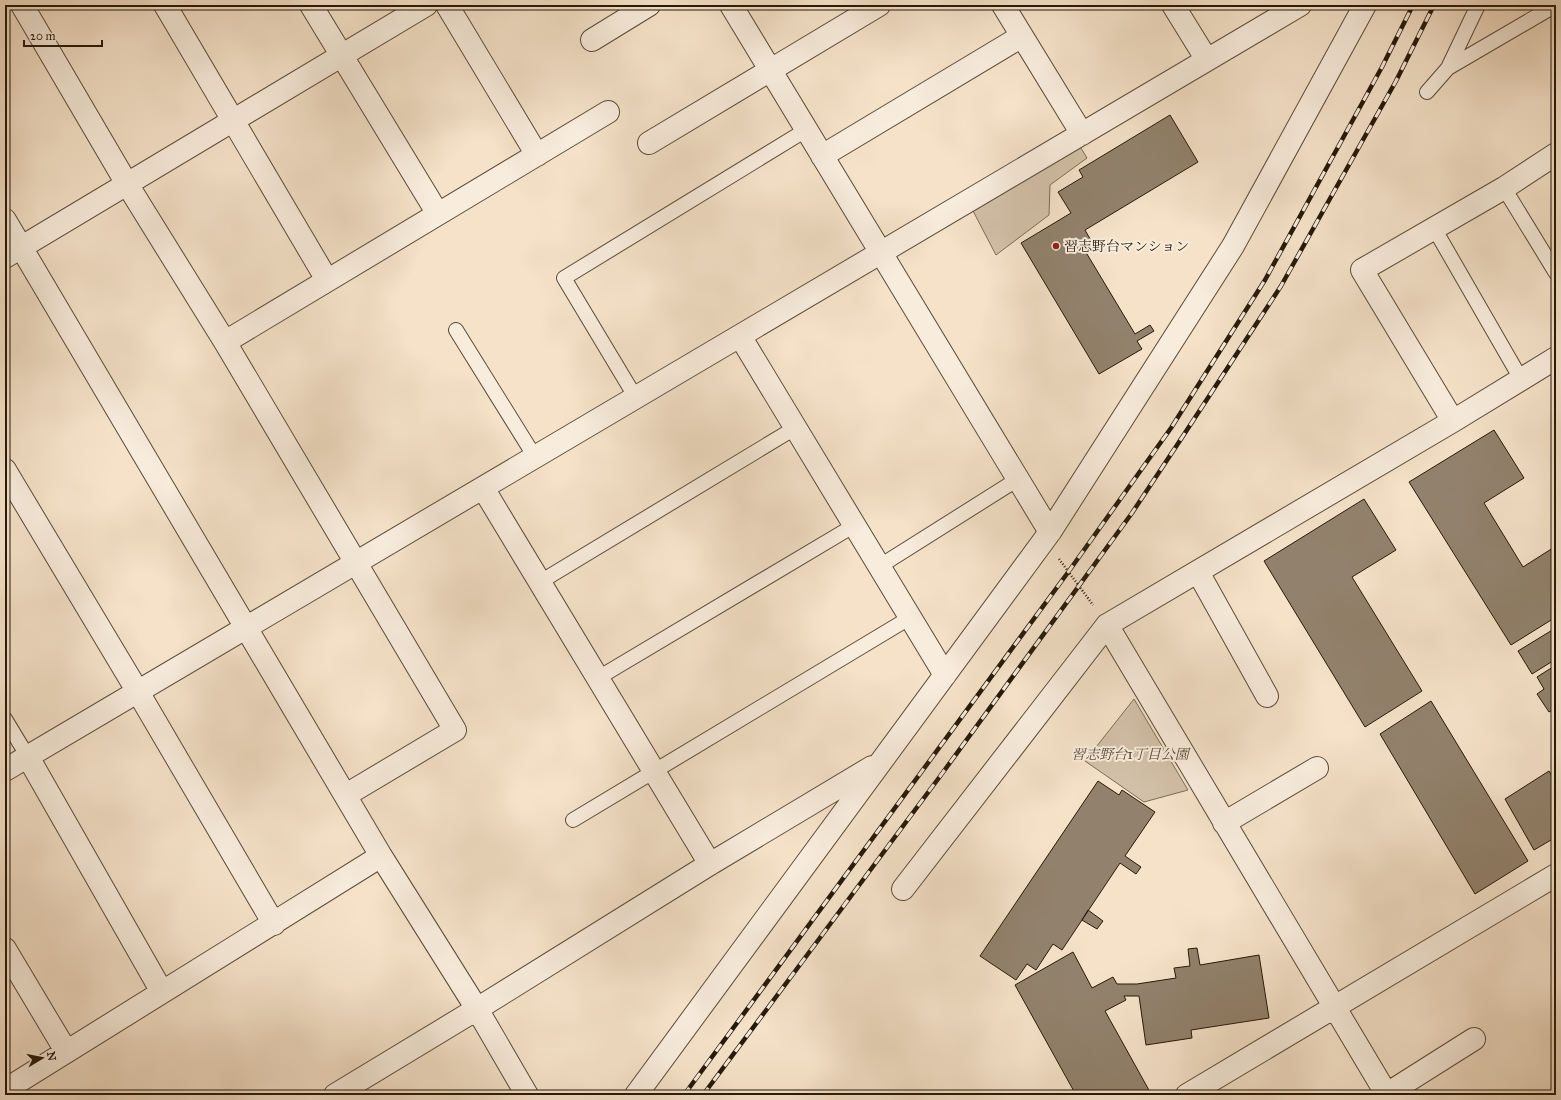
<svg xmlns="http://www.w3.org/2000/svg" width="1561" height="1100" font-family="'IM FELL Great Primer','Noto Serif JP',serif">
<style>
.green{fill:#d2c0a8;stroke:#7c6c58}
.building{fill:#92826d;stroke:#271909}
.lines{fill:none;stroke-linecap:round;stroke-linejoin:round}
.service-casing{stroke:#5a4b39;stroke-width:16}
.minor-casing{stroke:#5a4b39;stroke-width:24}
.path{stroke:#271909;stroke-width:2.5;stroke-dasharray:1 2;stroke-linecap:butt}
.service{stroke:#f8ecdc;stroke-width:14}
.minor{stroke:#f8ecdc;stroke-width:22}
.rail-casing{stroke:#271909;stroke-width:4.5}
.rail{stroke:#f8ecdc;stroke-width:3;stroke-dasharray:9;stroke-linecap:butt}
.poi-dot{fill:#8f2418;stroke:#f8ecdc;stroke-width:1.5}
.labels{text-anchor:middle;dominant-baseline:central;stroke-width:4;stroke-linejoin:round;paint-order:stroke}
.poi-label{font-size:14px;fill:#271909;stroke:#f8ecdc;text-anchor:start}
.park-label{font-size:14px;font-style:italic;fill:#5a4b39;stroke:#f8ecdc}
</style>
<rect width="100%" height="100%" fill="#f5e2c9"/>
<filter id="stains"><feTurbulence type="fractalNoise" baseFrequency=".005" numOctaves="4"/><feColorMatrix values="0 0 0 0 .2 0 0 0 0 .09 0 0 0 0 .02 0 0 0 .5 -.17"/></filter>
<radialGradient id="worn" r=".72"><stop offset=".6" stop-color="#630" stop-opacity="0"/><stop offset="1" stop-color="#630" stop-opacity=".3"/></radialGradient>
<path class="green" d="M1078,143L1087,158L1050,185L1049,215L996,255L972,209Z
M1134,699L1188,790L1144,802L1085,761Z"/>
<path class="building" d="M1170,115L1198,162L1085,230L1093,244L1084,249L1135,334L1150,325L1154,331L1137,341L1142,349L1099,374L1021,243L1071,213L1058,192L1083,177L1079,170Z
M1494,430L1524,478L1484,503L1523,567L1556,546V617L1511,645L1409,482Z
M1364,499L1396,550L1352,577L1422,691L1365,727L1264,561Z
M1554,629L1556,631V659L1532,674L1518,651Z
M1556,665V708L1549,712L1537,694L1544,689L1537,677Z
M1431,701L1528,861L1475,894L1380,734Z
M1549,771L1556,783V837L1534,850L1505,799Z
M1098,781L1119,795L1122,790L1155,812L1125,856L1141,867L1136,874L1120,863L1062,950L1053,944L1036,970L1027,964L1016,980L980,956Z
M1088,910L1103,921L1097,929L1082,920Z
M1197,948L1200,965L1259,955L1269,1018L1191,1030L1192,1038L1146,1045L1139,996H1124L1126,1000L1105,1011L1150,1092L1143,1095H1076L1015,985L1073,952L1092,988L1113,977L1117,984H1137L1176,978L1174,968L1190,966L1188,949Z"/>
<g class="lines">
<defs>
<path id="service" d="M1448,68L1556,5
M1427,92L1448,68L1478,5
M1504,188L1556,273
M1434,228L1521,379
M456,330L535,457
M636,398L564,278L806,130
M880,566L1018,479
M540,582L795,428
M598,678L855,525
M5,719L28,757
M573,820L911,617"/>
<path id="minor" d="M22,5L127,184L225,342L455,730L346,795
M165,5L327,280
M311,5L438,214
M447,5L537,155
M731,5L1050,532
M1003,5L1082,134
M1173,5L1207,60
M592,40L649,5
M649,143L879,5
M822,156L1022,36
M5,220L381,856L477,1009L527,1095
M5,257L426,5
M740,336L945,675
M225,342L608,112
M1453,421L1362,270L1504,188L1556,154
M5,470L138,692L274,924
M483,488L710,864
M1198,572L1267,696
M28,757L162,992
M5,770L1300,5
M1224,823L1317,768
M903,889L1107,625
M5,949L66,1051
M5,1090L381,856
M1387,1094L1474,1039
M335,1095L477,1009L710,864L872,767
M636,1095L1050,532L1233,246L1365,5
M1187,1095L1556,875
M1387,1095L1107,625L1453,421L1556,358"/>
</defs>
<use href="#service" class="service-casing"/>
<use href="#minor" class="minor-casing"/>
<path class="path" d="M1059,559L1093,605"/>
<use href="#service" class="service"/>
<use href="#minor" class="minor"/>
<defs>
<path id="rail" d="M684,1095L1069,571L1171,428L1265,280L1382,67L1413,5
M703,1095L941,775L1132,513L1183,436L1281,286L1396,81L1434,5"/>
</defs>
<use href="#rail" class="rail-casing"/>
<use href="#rail" class="rail"/>
</g>
<circle class="poi-dot" cx="1056" cy="246" r="4"/>
<g class="labels">
<g class="poi-label">
<text x="1064" y="246">習志野台マンション</text>
</g>
<g class="park-label">
<text x="1130" y="754">習志野台1丁目公園</text>
</g>
</g>
<rect width="1561" height="1100" fill="none" stroke="#f5e2c9" stroke-width="20"/>
<rect x="6" y="6" width="1549" height="1088" fill="none" stroke="#271909" stroke-width="2"/>
<rect x="10" y="10" width="1541" height="1080" fill="none" stroke="#271909"/>
<g transform="translate(42 1058) rotate(80)" stroke="#f8ecdc" stroke-width="3" paint-order="stroke">
<path d="M0-3L7 15L0 10L-7 15Z" fill="#271909"/>
<text y="-6" font-size="11" font-weight="bold" text-anchor="middle" fill="#271909">N</text>
</g>
<path d="M24 40v6h78v-6" fill="none" stroke="#271909" stroke-width="2"/>
<text x="30" y="40" font-size="12" fill="#271909" stroke="#f8ecdc" stroke-width="3" paint-order="stroke">20 m</text>
<rect width="100%" height="100%" filter="url(#stains)"/>
<rect width="100%" height="100%" fill="url(#worn)"/>
</svg>
